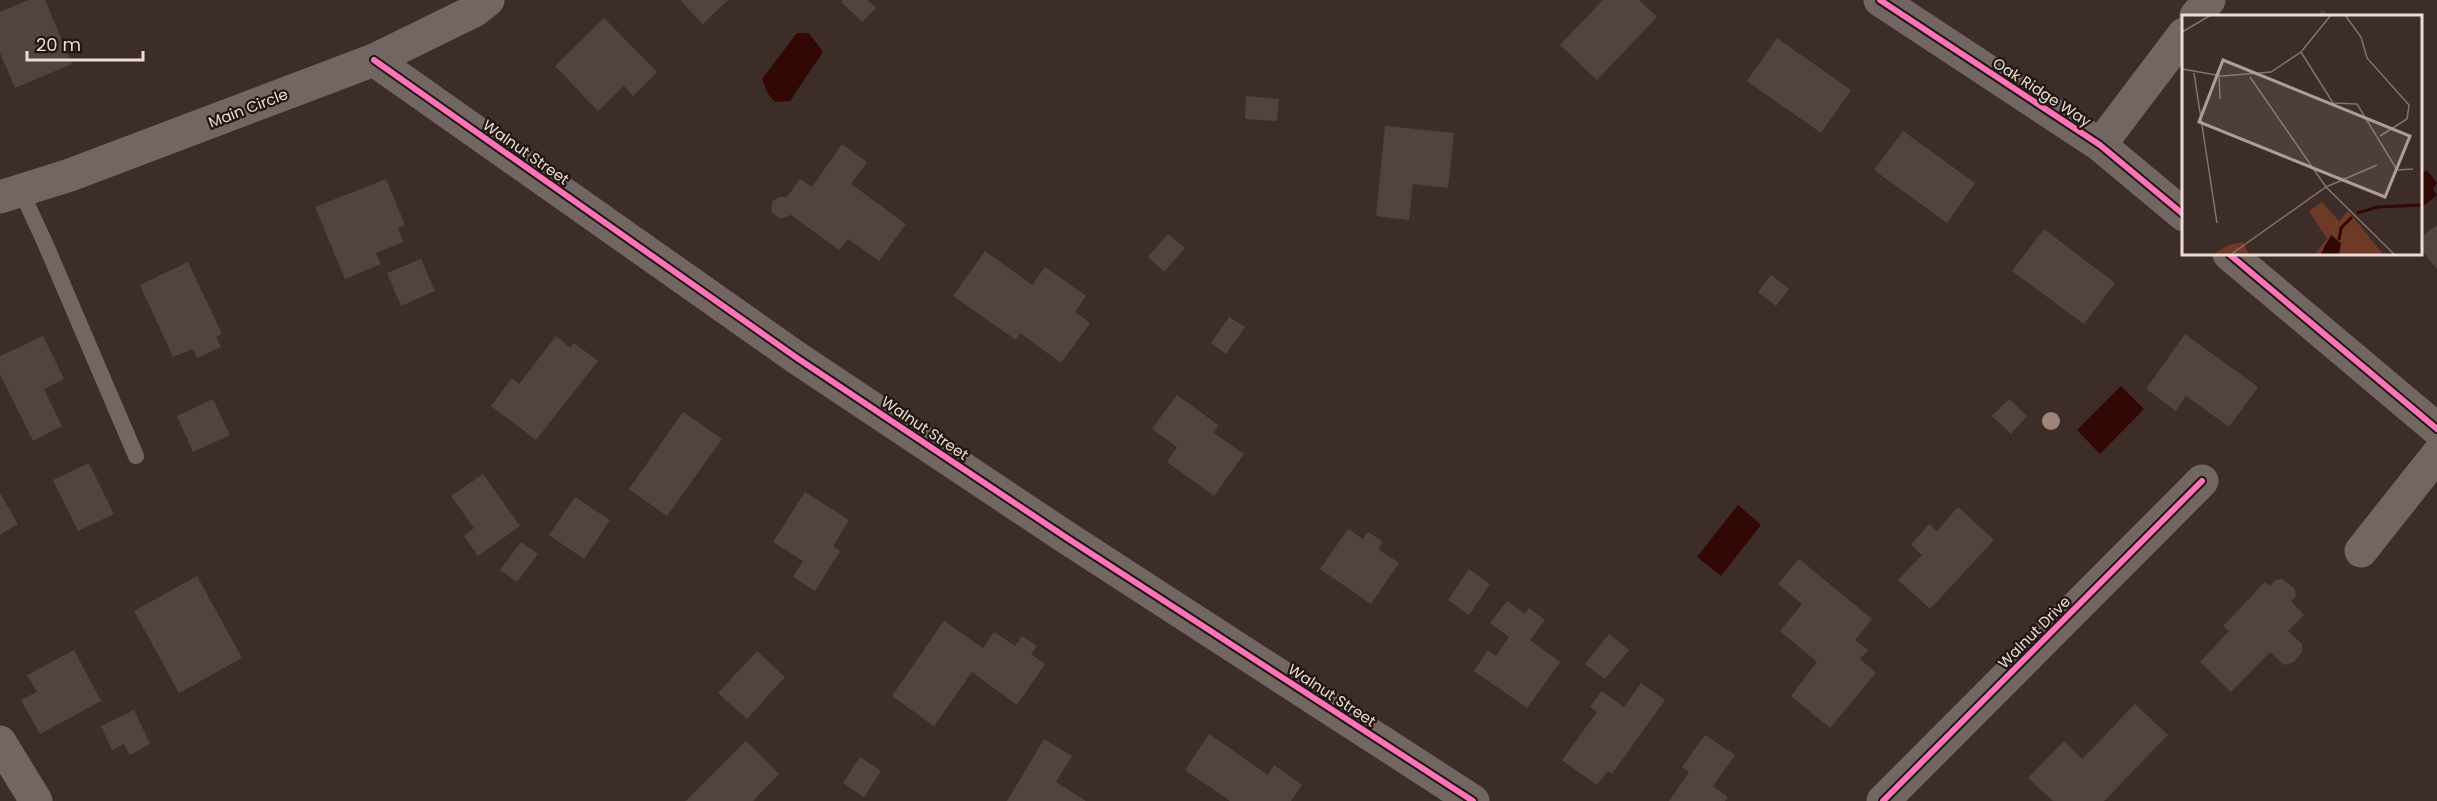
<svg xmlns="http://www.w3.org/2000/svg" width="2437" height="801" font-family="Poppins,sans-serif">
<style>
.water{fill:#310804}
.building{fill:#514440}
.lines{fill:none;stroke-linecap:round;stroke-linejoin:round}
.lane{stroke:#726662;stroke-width:16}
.street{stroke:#726662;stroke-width:33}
.cycleway-casing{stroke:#211511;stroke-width:10}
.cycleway{stroke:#fb73b8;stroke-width:6}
.tree{fill:#a08379}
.labels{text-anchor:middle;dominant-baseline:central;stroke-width:4.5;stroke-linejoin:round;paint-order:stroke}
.street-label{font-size:15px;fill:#eddbd5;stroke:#211511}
.inset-river{fill:none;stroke:#310804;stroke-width:3}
.inset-road{fill:none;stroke:#83736d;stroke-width:1.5}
.view{fill:#af9e98;fill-opacity:0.15;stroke:#af9e98;stroke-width:3}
.inset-edge{fill:none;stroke:#eddbd5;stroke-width:3}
</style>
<rect width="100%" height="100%" fill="#3c2d28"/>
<path class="water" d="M797,33H809L823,52L790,101L775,102L768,94L762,79Z
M2427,170L2437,183L2433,189L2437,195L2421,208V174Z
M2121,386L2144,409L2100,454L2077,430Z
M1738,505L1761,525L1721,576L1697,557Z"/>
<path class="building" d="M28,0H45L72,64L15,88L0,53V12Z
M680,0H728L703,24Z
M843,0H867L876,8L862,22L841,2Z
M1603,0H1639L1657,17L1597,80L1560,45Z
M2322,10L2330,16H2317Z
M604,18L657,72L633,96L624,86L598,111L555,66Z
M1777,38L1851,90L1821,133L1747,81Z
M1246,96L1279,99L1277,121L1245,119Z
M1385,126L1454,133L1448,188L1413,184L1409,220L1376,216Z
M1903,131L1975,183L1947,223L1874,170Z
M842,144L867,162L851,184L906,224L879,261L848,239L839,250L791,215L781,219L772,213L771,206L774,200L779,197H787L800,179L812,187Z
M386,179L405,225L398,228L403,242L376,253L381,264L345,279L315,207Z
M2437,225V269L2420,248V238Z
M2044,229L2115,283L2084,324L2012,271Z
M1168,234L1185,248L1164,272L1148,257Z
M985,251L1032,285L1045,267L1086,296L1075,312L1090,323L1061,363L1020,333L1016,340L953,296Z
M421,259L435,291L401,306L387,273Z
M188,262L222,334L216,337L221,347L197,358L193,349L173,357L140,285Z
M1771,275L1789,289L1776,306L1758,292Z
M1229,317L1245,327L1226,354L1211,343Z
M2185,334L2258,387L2229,427L2186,396L2176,411L2146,389Z
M43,336L64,379L44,389L62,426L33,441L0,374V356Z
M556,336L570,348L574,343L598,361L536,440L491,406L512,378L519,384Z
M1177,395L1218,425L1214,433L1244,454L1214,496L1167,462L1177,447L1152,429Z
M213,399L230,435L193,452L177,416Z
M2009,399L2027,416L2011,434L1992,416Z
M683,412L722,439L667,516L629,489Z
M89,463L114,514L78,531L53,480Z
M483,474L520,526L478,556L464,536L474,528L451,496Z
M805,492L849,520L833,546L840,551L815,591L793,577L803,561L773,542Z
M0,493L18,524L0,535Z
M575,497L610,520L584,559L549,535Z
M1958,507L1994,540L1930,609L1898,580L1922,555L1911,545L1929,524L1937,531Z
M1348,529L1363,539L1368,532L1383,542L1378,549L1399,563L1371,604L1320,569Z
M521,542L538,554L517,582L500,570Z
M1799,559L1872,619L1855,640L1868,650L1860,659L1876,673L1830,728L1791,696L1817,662L1780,631L1802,604L1778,584Z
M1469,569L1490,584L1469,615L1448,600Z
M197,576L242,658L179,693L134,611Z
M2282,579L2294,588L2296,597L2291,601L2304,615L2288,631L2302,644V652L2294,662L2284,665L2270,652L2231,692L2200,662L2229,631L2223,626L2265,582L2270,586L2276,580Z
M1507,601L1525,614L1529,608L1545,620L1530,640L1560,662L1527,708L1474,671L1488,650L1496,656L1509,637L1490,623Z
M944,621L983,648L994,632L1015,646L1022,636L1037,646L1031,654L1045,664L1017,705L972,672L934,726L892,696Z
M1609,634L1629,650L1605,679L1585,664Z
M74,650L101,701L40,734L21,700L37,692L27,675Z
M757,651L785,677L747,719L718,693Z
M1641,683L1665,700L1612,774L1608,771L1597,785L1562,760L1597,712L1590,707L1602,691L1624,707Z
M2135,704L2168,735L2104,801H2053L2028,778L2064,741L2082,759Z
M134,710L150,744L130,755L124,744L112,750L101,726Z
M1209,734L1268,775L1274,765L1302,785L1291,801H1230L1185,770Z
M1705,735L1735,755L1713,786L1728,797L1725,801H1669L1689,772L1682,767Z
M1044,739L1072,756L1056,782L1086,801H1007Z
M746,741L779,774L753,801H686Z
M860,757L881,771L864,797L843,783Z"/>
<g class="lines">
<path class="lane" d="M21,191L45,243L136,456"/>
<path class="street" d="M1880,0L2100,145L2184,215
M2196,16L2209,0
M374,60L797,358L1067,538L1473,801
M2100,145L2184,34
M0,197L70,175L374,60L474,11L488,0
M2229,254L2437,429
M2361,551L2437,455
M0,742L36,801
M1883,801L2202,481"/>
<defs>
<path id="cycleway" d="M1880,0L2100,145L2184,215
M374,60L797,358L1067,538L1473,801
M2229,254L2437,429
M1883,801L2202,481"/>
</defs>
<use href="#cycleway" class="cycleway-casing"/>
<use href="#cycleway" class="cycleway"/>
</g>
<circle class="tree" cx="2051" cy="421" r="9"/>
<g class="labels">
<g class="street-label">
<text transform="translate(2042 92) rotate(33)">Oak Ridge Way</text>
<text transform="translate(248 108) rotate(-21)">Main Circle</text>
<text transform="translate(526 152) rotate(35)">Walnut Street</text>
<text transform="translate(925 428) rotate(34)">Walnut Street</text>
<text transform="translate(2034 632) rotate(-45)">Walnut Drive</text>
<text transform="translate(1332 695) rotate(33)">Walnut Street</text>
</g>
</g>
<g transform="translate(2182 15)">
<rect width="240" height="240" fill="#3c2d28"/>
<path d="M140,187L157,206L166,196L202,240H132L145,224L127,196ZM61,227L67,240H29L47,230Z" fill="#6f3927"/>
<path d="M149,220L159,228L157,240H138Z" fill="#310804"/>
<path class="inset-river" d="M175,198L196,192L240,190M157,225L159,213L170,202"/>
<path class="inset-road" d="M163,0L179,22L185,43L227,90L225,104L198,121M0,17L29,0M119,37L151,88L175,89L215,155L231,154M0,54L40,61L89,57L119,37L149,0M12,58L35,208M37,61L38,84M68,62L144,172L213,240M48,240L144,172L195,150"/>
<path class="view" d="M41,45L228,121L203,182L17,107Z"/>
<rect width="240" height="240" class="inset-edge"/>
</g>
<path d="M27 51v9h116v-9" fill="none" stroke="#eddbd5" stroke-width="3"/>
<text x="36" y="51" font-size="18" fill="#eddbd5" stroke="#211511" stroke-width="4.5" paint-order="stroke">20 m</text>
</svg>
